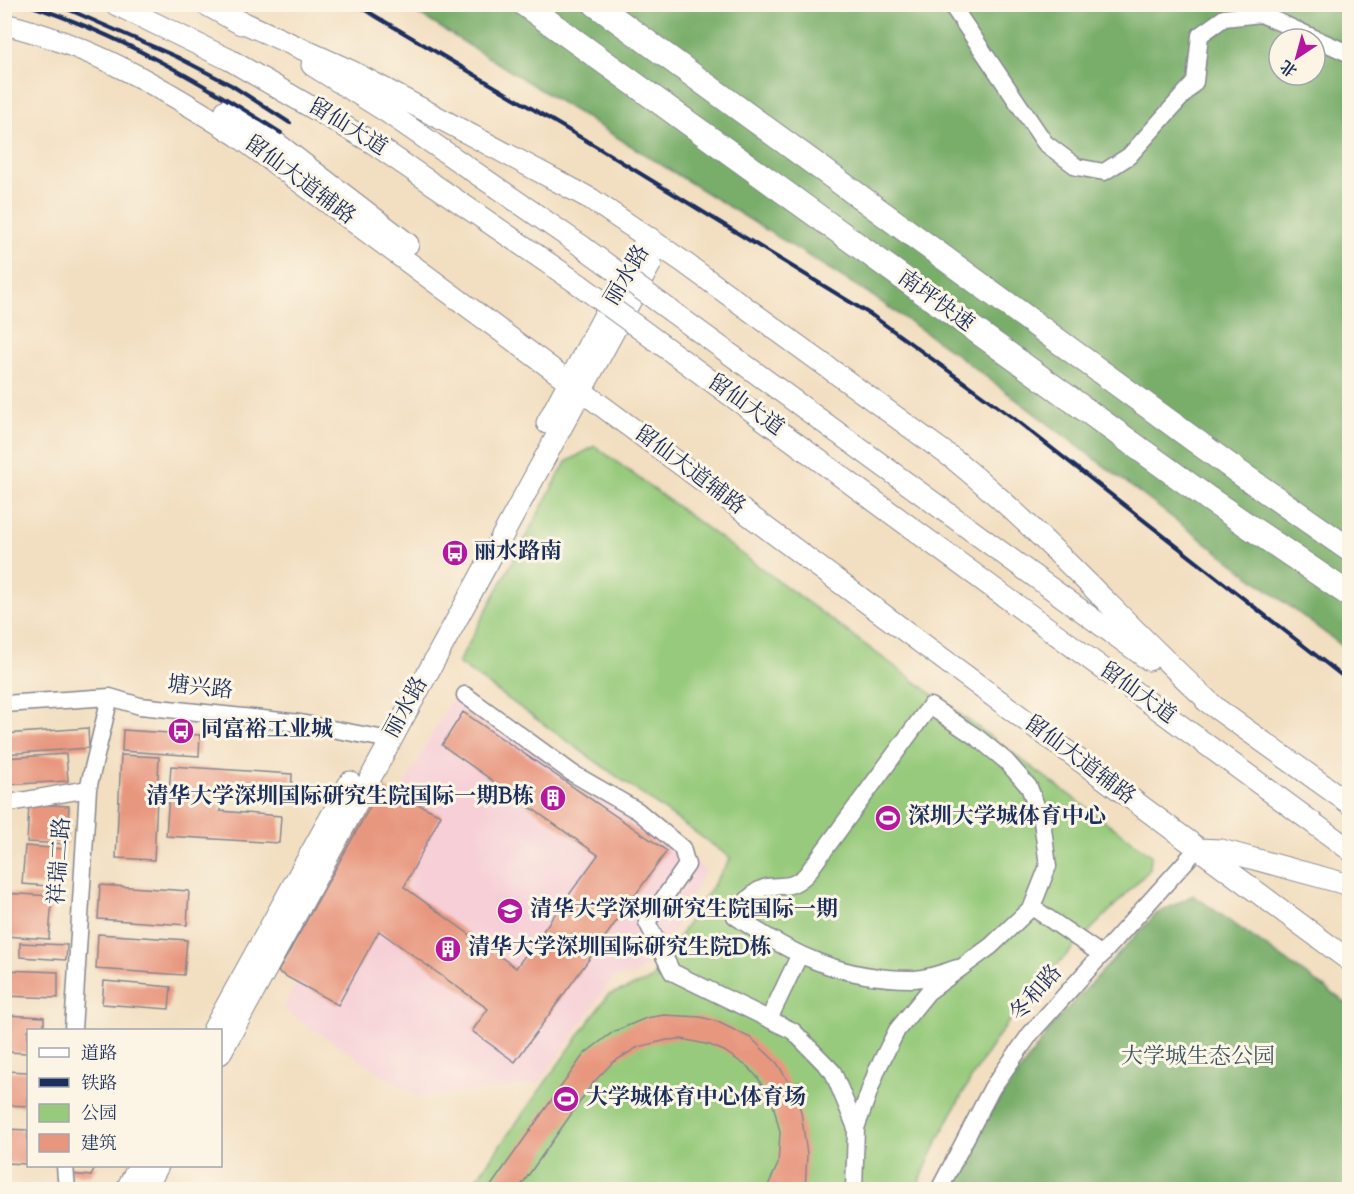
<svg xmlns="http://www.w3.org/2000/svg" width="1354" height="1194" font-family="'Sorts Mill Goudy','Noto Serif SC',serif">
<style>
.built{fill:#f6cfd7}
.green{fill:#97ca7b;stroke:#597c6c;stroke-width:1.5}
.forest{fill:#79ae6b;stroke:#4a6e64;stroke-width:1.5;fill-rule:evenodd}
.building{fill:#e8977f}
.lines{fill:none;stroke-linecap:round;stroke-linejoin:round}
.minor-casing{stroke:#86868f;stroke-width:19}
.major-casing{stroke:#86868f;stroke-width:23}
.highway-casing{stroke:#86868f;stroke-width:26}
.minor{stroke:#fff;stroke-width:16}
.major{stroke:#fff;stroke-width:21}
.highway{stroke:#fff;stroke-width:24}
.rail{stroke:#1b2f5e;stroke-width:4}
.major-bridge-casing{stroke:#86868f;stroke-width:23;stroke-linecap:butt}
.major-bridge{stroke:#fff;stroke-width:21}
.labels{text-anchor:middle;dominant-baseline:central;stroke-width:6;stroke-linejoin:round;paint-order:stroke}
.street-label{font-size:22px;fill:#1b2f5e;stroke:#fcf5e5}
.poi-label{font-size:22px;font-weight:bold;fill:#1b2f5e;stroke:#fcf5e5;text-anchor:start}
.park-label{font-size:22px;fill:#3a5665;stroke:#fcf5e5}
</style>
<rect width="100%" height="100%" fill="#fcf5e5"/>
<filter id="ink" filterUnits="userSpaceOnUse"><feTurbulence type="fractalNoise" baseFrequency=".0167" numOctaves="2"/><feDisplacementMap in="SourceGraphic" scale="12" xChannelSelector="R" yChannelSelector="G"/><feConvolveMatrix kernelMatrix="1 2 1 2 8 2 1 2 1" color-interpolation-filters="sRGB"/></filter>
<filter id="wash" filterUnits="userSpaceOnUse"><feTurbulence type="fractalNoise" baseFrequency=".008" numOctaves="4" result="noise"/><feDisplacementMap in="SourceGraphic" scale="24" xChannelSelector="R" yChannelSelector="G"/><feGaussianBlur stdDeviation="1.35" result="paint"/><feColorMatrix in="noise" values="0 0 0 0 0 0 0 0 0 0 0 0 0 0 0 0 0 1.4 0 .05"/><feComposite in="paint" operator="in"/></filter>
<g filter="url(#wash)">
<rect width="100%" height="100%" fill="#f2dec0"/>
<path class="built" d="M457,689L706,870L662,952L635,975L613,978L539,1083L419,1098L282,1009Z"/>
<path class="green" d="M595,446L1151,855L1150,869C1110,912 1067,951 1029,996C981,1053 945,1121 916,1189H469L608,995L651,980L731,858L458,663L566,462Z"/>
<path class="forest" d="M404,5H1349V651L952,351L868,293ZM1279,39H1315V75H1279Z
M1193,895L1349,1005V1189L953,1190L977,1131L1055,1022L1156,914Z"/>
<g id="blocks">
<path class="building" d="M463,712L667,851L515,1062L472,1031L488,1009L379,931L338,1005L278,972L381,787L441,815L404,887L516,968L598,855L442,745Z
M88,728L89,748L4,754V734Z
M123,730L200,735L199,756L122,751Z
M66,754L68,781L4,785V758Z
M121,755L159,757L154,860L116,858Z
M171,766L292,774L291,798L221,794L220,811L281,816L279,843L166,836Z
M29,804L69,806L67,844L27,842Z
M25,846L64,849L61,887L22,884Z
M100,885L189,891L187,925L98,919Z
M4,893L52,896L49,939L4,936Z
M98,934L187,940L184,975L96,969Z
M20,943L67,945L66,960L20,957Z
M4,970L58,972V998L4,996Z
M104,981L171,987L169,1009L102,1004Z
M4,1015L44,1017V1030H28V1053L4,1052Z
M664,1015L701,1017L718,1022L751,1038L777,1063L796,1094L801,1112L807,1154L805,1190H766L778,1164L780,1132L773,1104L758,1078L748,1067L724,1051L710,1045L682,1039L667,1040L638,1047L613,1062L593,1083L518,1190H488L584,1054L613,1032L646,1018Z
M4,1071L28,1072V1106L4,1105Z
M4,1129L28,1130V1164L4,1163Z
M70,1166H96L91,1176L70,1174Z"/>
</g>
</g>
<g filter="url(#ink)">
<use href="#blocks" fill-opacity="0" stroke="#86868f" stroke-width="1.5"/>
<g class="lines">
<defs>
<path id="minor" d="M951,4L1045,143L1077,167L1104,172L1129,156L1195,82L1200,35L1224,18L1261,14L1350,54
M465,695L572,773L638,811L682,848L687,865L647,922L672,972L793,1031L833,1072L856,1128L854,1190
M4,704L110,697L140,706L300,723L390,740
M4,804L88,789
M1032,907L1102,955
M769,1019L799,956
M73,1030L88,789L110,697
M856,1128L877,1070L897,1030L928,992L991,946L1032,907L1048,866L1042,821L1029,787L1006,761L979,739L930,706L806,875C789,890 786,884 767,887C753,890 743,905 735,916C791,955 842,979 912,979C927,979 944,972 958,968
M65,1166L67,1190
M939,1190L992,1088L1031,1033L1197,849"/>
<path id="major" d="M115,4L230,60L373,143L580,285
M205,4L241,24
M231,17L351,71L591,199L682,261L955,460C1048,536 1127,627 1216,708
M4,24C89,44 165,89 238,136L1350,961
M312,65L387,112L583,247
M226,110L275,142L408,244
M671,311L1149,660
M639,328L1350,850
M547,423L637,254L650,238
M1206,701L1350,804
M1197,849L1221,850L1350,885
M213,1030L350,782
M220,1054L651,263L650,238
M126,1190L139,1166
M145,1190L158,1166"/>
<path id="highway" d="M524,4L1209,499L1350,595
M595,4L1237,471L1350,550"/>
</defs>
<use href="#minor" class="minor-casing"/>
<use href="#major" class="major-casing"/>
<use href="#highway" class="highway-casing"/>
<use href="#minor" class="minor"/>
<use href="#major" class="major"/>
<use href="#highway" class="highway"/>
<path class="rail" d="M26,4C118,34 200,81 281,133
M56,4L177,57L231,85L290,123
M355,4L597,147L873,316L1012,417L1350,682"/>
<defs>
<path id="major-bridge" d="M583,247L671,311
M580,285L639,328"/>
</defs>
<use href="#major-bridge" class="major-bridge-casing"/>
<use href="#major-bridge" class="major-bridge"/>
</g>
</g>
<defs>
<symbol id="bus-disc" viewBox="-11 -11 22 22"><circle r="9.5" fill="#b5179e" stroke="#fcf5e5"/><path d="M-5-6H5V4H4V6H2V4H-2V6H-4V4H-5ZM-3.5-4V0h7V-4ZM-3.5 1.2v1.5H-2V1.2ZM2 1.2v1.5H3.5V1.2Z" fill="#fff"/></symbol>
<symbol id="building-disc" viewBox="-11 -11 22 22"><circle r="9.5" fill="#b5179e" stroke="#fcf5e5"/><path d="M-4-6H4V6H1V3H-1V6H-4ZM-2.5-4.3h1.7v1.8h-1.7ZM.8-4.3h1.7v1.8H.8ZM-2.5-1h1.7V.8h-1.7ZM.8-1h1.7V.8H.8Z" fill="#fff"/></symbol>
<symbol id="stadium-disc" viewBox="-11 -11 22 22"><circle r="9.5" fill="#b5179e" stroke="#fcf5e5"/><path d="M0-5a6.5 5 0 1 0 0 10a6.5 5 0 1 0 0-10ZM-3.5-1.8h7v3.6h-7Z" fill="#fff"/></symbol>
<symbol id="school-disc" viewBox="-11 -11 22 22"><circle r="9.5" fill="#b5179e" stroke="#fcf5e5"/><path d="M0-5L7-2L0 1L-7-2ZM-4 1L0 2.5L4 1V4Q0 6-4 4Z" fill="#fff"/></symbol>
</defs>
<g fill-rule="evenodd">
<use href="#bus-disc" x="440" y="538" width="30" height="30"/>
<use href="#bus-disc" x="166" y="716" width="30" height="30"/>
<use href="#building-disc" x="538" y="783" width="30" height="30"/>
<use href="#stadium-disc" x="873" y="803" width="30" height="30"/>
<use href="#school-disc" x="495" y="896" width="30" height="30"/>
<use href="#building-disc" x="433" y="934" width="30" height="30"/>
<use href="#stadium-disc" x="551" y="1084" width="30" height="30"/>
</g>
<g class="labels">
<g class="street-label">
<text transform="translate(347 128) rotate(32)">留仙大道</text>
<text transform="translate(299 181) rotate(37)">留仙大道辅路</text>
<text transform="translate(628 276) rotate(-59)">丽水路</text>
<text transform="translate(935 302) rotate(36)">南坪快速</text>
<text transform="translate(745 406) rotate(36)">留仙大道</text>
<text transform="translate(689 471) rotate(37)">留仙大道辅路</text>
<text transform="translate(200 689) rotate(6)">塘兴路</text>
<text transform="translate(1137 694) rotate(36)">留仙大道</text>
<text transform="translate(407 708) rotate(-61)">丽水路</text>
<text transform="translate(1079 761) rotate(37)">留仙大道辅路</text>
<text transform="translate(61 861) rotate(-86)">祥瑞二路</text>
<text transform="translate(1037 994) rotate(-49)">冬和路</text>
</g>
<g class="poi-label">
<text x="474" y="553">丽水路南</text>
<text x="201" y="731">同富裕工业城</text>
<text x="534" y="798" text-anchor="end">清华大学深圳国际研究生院国际一期B栋</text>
<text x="908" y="818">深圳大学城体育中心</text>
<text x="530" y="911">清华大学深圳研究生院国际一期</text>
<text x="468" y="949">清华大学深圳国际研究生院D栋</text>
<text x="586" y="1099">大学城体育中心体育场</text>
</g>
<g class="park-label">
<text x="1198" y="1058">大学城生态公园</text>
</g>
</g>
<rect width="1354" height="1194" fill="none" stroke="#fcf5e5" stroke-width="24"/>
<rect x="27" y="1029" width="195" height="138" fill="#fcf5e5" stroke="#a2a6af" stroke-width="1.5"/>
<rect x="39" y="1048" width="30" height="9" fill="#ffffff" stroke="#a2a6af" stroke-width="1.5"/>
<text x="81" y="1059" font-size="18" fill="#1b2f5e">道路</text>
<rect x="39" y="1078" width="30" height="9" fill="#1b2f5e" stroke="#a2a6af" stroke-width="1.5"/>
<text x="81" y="1089" font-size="18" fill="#1b2f5e">铁路</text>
<rect x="39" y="1104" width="30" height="18" fill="#97ca7b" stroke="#a2a6af" stroke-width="1.5"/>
<text x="81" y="1119" font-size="18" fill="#1b2f5e">公园</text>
<rect x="39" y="1134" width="30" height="18" fill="#e8977f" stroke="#a2a6af" stroke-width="1.5"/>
<text x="81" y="1149" font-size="18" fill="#1b2f5e">建筑</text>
<g transform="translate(1297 57) rotate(216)"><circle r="28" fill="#fcf5e5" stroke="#a2a6af" stroke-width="1.5"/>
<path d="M0-4.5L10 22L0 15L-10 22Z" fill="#b5179e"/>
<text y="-9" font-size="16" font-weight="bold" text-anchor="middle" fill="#1b2f5e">北</text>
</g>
</svg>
